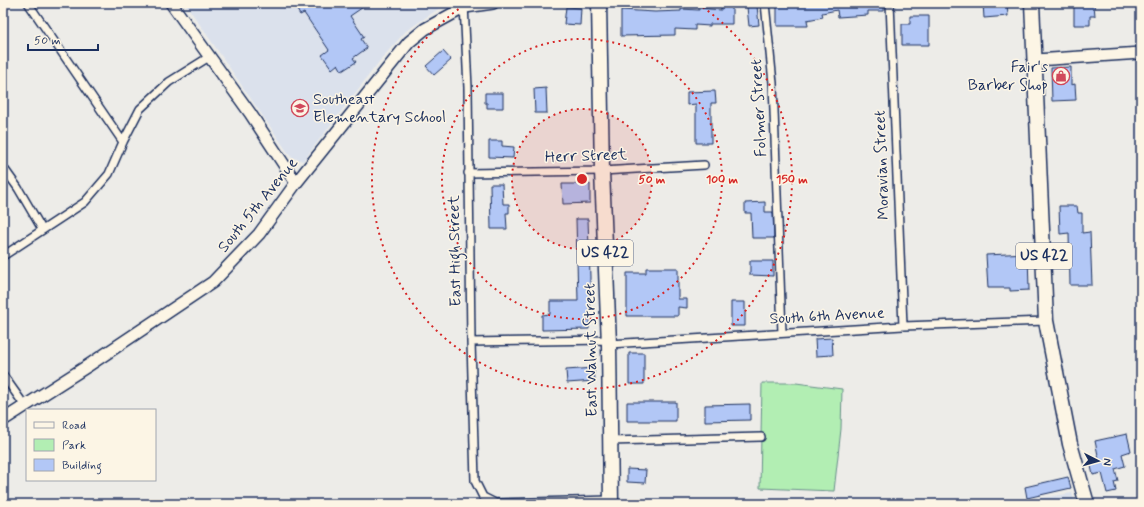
<svg xmlns="http://www.w3.org/2000/svg" width="1144" height="507" font-family="Mynerve,sans-serif">
<style>
.built{fill:#dbe1ec}
.green{fill:#b2eeb3;stroke:#668e88}
.building{fill:#b2c7f6;stroke:#1b2f5e}
.lines{fill:none;stroke-linecap:round;stroke-linejoin:round}
.street-casing{stroke:#1b2f5e;stroke-width:10}
.secondary-casing{stroke:#1b2f5e;stroke-width:14}
.highway-casing{stroke:#1b2f5e;stroke-width:17}
.street{stroke:#fcf5e5;stroke-width:7}
.secondary{stroke:#fcf5e5;stroke-width:11}
.highway{stroke:#fcf5e5;stroke-width:14}
.ring{fill:none;stroke:#d62828;stroke-width:2;stroke-dasharray:2 4}
.labels{text-anchor:middle;dominant-baseline:central;stroke-width:3;stroke-linejoin:round;paint-order:stroke}
.shield{fill:#fcf5e5;stroke:#5e6a86;stroke-width:1}
.shield-label{font-size:15px;font-weight:bold;fill:#1b2f5e}
.poi-label{font-size:16px;fill:#1b2f5e;stroke:#fcf5e5;text-anchor:end}
.street-label{font-size:16px;fill:#1b2f5e;stroke:#fcf5e5}
.centre{fill:#d62828;stroke:#fcf5e5;stroke-width:2}
.ring-label{font-size:12px;text-anchor:middle;font-weight:bold;fill:#d62828;stroke:#fcf5e5;stroke-width:3;stroke-linejoin:round;paint-order:stroke}
</style>
<rect width="100%" height="100%" fill="#edece8"/>
<filter id="ink" filterUnits="userSpaceOnUse"><feTurbulence type="fractalNoise" baseFrequency=".025" numOctaves="2"/><feDisplacementMap in="SourceGraphic" scale="8" xChannelSelector="R" yChannelSelector="G"/><feConvolveMatrix kernelMatrix="1 2 1 2 8 2 1 2 1" color-interpolation-filters="sRGB"/></filter>
<g filter="url(#ink)">
<path class="built" d="M185,3H447L406,31L382,58L303,161L291,157Z
M1072,493L1075,504H999L1019,502Z"/>
<path class="green" d="M762,383H796L842,389L841,429L834,491L760,488Z"/>
<path class="building" d="M293,3H369L350,16L364,37L361,39L367,48L353,58L356,62L342,71L338,64L332,69L322,55L329,50L304,13L300,15Z
M884,3V11H868V15L838,17L837,10L822,13L823,17L807,20L808,26H777V4Z
M983,3H1007L1008,16L984,18Z
M1074,3L1094,4L1095,16H1090V25H1074Z
M757,6L759,25L749,26L747,7Z
M566,7L581,8L580,25L564,24Z
M721,7H732V24H710V26L695,25V30L675,29V35L621,36V10L655,12L681,11V9L699,10V8L721,10Z
M910,16H929V45H902V24H910Z
M443,51L451,60L434,75L426,66Z
M1071,67V85L1075,84L1076,100L1052,101L1051,68Z
M546,88L547,113H535L534,89Z
M715,91L716,103H711V143H696V104L687,105V92Z
M485,93H503V108H487V103H485Z
M489,141H502V146L514,147L513,158L489,157Z
M490,184H502L503,204H509V213H506L507,229H491Z
M562,184H590V203L563,204Z
M765,202V212H773L774,238H752L751,213H745V203Z
M1059,206H1077L1078,213H1082V233L1090,232L1092,285H1070L1069,233L1060,234Z
M576,219H588L590,277L589,329L542,330V315L550,314V301H578Z
M1028,253L1029,290L1010,291V288H988L986,255Z
M750,261H773V276L750,275Z
M646,268H678V299H687V308L678,307V316H627V273H646Z
M731,302H745V326H731Z
M832,338L833,355L816,356L815,339Z
M629,353H644V384H629Z
M594,368L595,381L567,383L566,370Z
M627,402H676V421H627Z
M750,404V420L705,421V405Z
M1127,434L1131,451L1122,454L1125,466L1115,469L1118,481L1114,482L1116,491L1107,493L1102,473L1093,475L1090,462L1099,460L1095,441Z
M627,469L646,470L645,483L627,482Z
M1068,477L1071,488L1027,498L1025,487Z"/>
<g class="lines">
<defs>
<path id="street" d="M28,3L123,142
M765,3L773,83L782,333
M890,3L903,326
M464,4L468,88L471,342L475,481L483,497L495,503L611,500
M3,167L18,188L42,229
M468,173L602,171L704,165
M3,256L85,202L109,174L123,142L140,109L169,82L209,57
M471,342L609,340
M609,344L903,326L1046,321
M3,375L25,406
M610,441L761,437"/>
<path id="secondary" d="M171,3L250,113L296,183
M1036,60L1141,53
M3,420L89,365L213,282L259,234L296,183L409,42L425,29L465,7L493,3"/>
<path id="highway" d="M599,3L602,171L609,344L611,504
M1032,3L1046,321L1070,444L1087,504"/>
</defs>
<use href="#street" class="street-casing"/>
<use href="#secondary" class="secondary-casing"/>
<use href="#highway" class="highway-casing"/>
<use href="#street" class="street"/>
<use href="#secondary" class="secondary"/>
<use href="#highway" class="highway"/>
</g>
</g>
<circle cx="582" cy="179" r="70" fill="#d62828" fill-opacity=".12"/>
<g class="ring">
<circle cx="582" cy="179" r="70"/>
<circle cx="582" cy="179" r="140"/>
<path d="M698 4A210 210 0 1 1 466 4"/>
</g>
<defs>
<symbol id="shop-ring" viewBox="-11 -11 22 22"><circle r="9.5" fill="#fcf5e5" stroke="#d1495b" stroke-width="1.5"/><path d="M-5-2.5h2.3a2.7 3.5 0 0 1 5.4 0H5L5.5 6h-11ZM-1.5-2.5h3a1.5 2.3 0 0 0-3 0Z" fill="#d1495b"/></symbol>
<symbol id="school-ring" viewBox="-11 -11 22 22"><circle r="9.5" fill="#fcf5e5" stroke="#d1495b" stroke-width="1.5"/><path d="M0-5L7-2L0 1L-7-2ZM-4 1L0 2.5L4 1V4Q0 6-4 4Z" fill="#d1495b"/></symbol>
</defs>
<g fill-rule="evenodd">
<use href="#shop-ring" x="1051" y="66" width="20" height="20"/>
<use href="#school-ring" x="290" y="98" width="20" height="20"/>
</g>
<g class="labels">
<g class="shield">
<rect x="577" y="240" width="56" height="26" rx="3"/>
<rect x="1016" y="243" width="56" height="26" rx="3"/>
</g>
<g class="shield-label">
<text x="605" y="253">US 422</text>
<text x="1044" y="256">US 422</text>
</g>
<g class="poi-label">
<text x="1048" y="67">Fair's<tspan x="1048" dy="18">Barber Shop</tspan></text>
<text x="313" y="99" text-anchor="start">Southeast<tspan x="313" dy="18">Elementary School</tspan></text>
</g>
<g class="street-label">
<text transform="translate(759 108) rotate(-93)">Folmer Street</text>
<text transform="translate(586 156) rotate(-2)">Herr Street</text>
<text transform="translate(882 165) rotate(-92)">Moravian Street</text>
<text transform="translate(258 205) rotate(-51)">South 5th Avenue</text>
<text transform="translate(455 251) rotate(-91)">East High Street</text>
<text transform="translate(827 316) rotate(-3)">South 6th Avenue</text>
<text transform="translate(591 350) rotate(-91)">East Walnut Street</text>
</g>
</g>
<circle cx="582" cy="179" r="6" class="centre"/>
<g class="ring-label">
<text x="652" y="183">50 m</text>
<text x="722" y="183">100 m</text>
<text x="792" y="183">150 m</text>
</g>
<rect width="1144" height="507" fill="none" stroke="#fcf5e5" stroke-width="16"/>
<rect x="8" y="8" width="1128" height="491" fill="none" stroke="#1b2f5e" stroke-width="1.5" filter="url(#ink)"/>
<rect x="26" y="409" width="130" height="72" fill="#fcf5e5" stroke="#a2a6af"/>
<rect x="34" y="422" width="20" height="6" fill="#fcf5e5" stroke="#a2a6af"/>
<text x="62" y="429" font-size="12" fill="#1b2f5e">Road</text>
<rect x="34" y="439" width="20" height="12" fill="#b2eeb3" stroke="#a2a6af"/>
<text x="62" y="449" font-size="12" fill="#1b2f5e">Park</text>
<rect x="34" y="459" width="20" height="12" fill="#b2c7f6" stroke="#a2a6af"/>
<text x="62" y="469" font-size="12" fill="#1b2f5e">Building</text>
<g transform="translate(1098 461) rotate(96)" stroke="#fcf5e5" stroke-width="3" paint-order="stroke">
<path d="M0-3L7 15L0 10L-7 15Z" fill="#1b2f5e"/>
<text y="-6" font-size="11" font-weight="bold" text-anchor="middle" fill="#1b2f5e">N</text>
</g>
<path d="M28 44v6h70v-6" fill="none" stroke="#1b2f5e" stroke-width="2"/>
<text x="34" y="44" font-size="12" fill="#1b2f5e" stroke="#fcf5e5" stroke-width="3" paint-order="stroke">50 m</text>
</svg>
